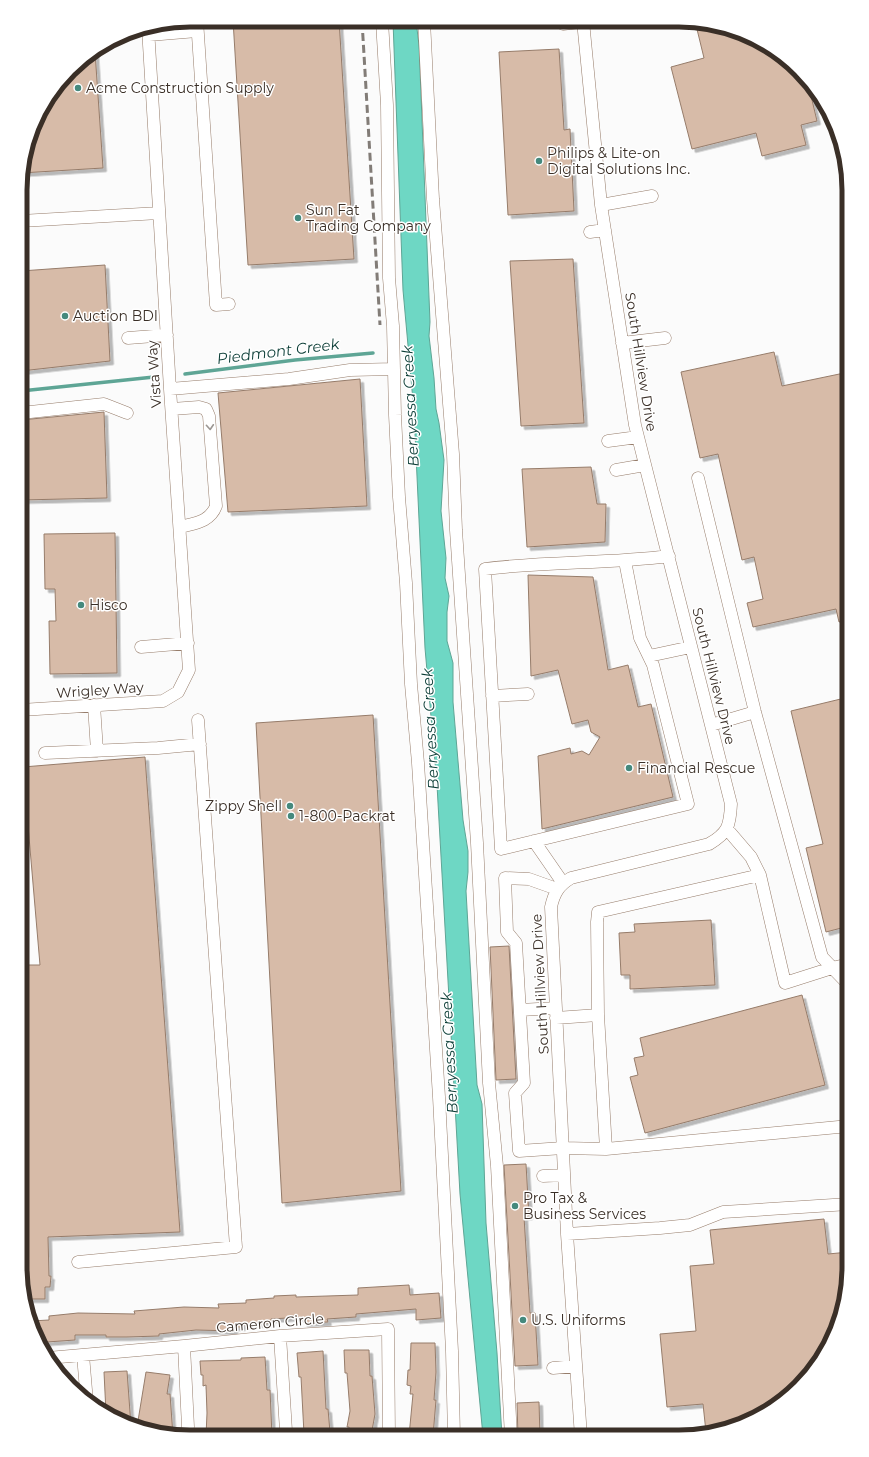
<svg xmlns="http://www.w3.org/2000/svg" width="869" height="1457" font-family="Montserrat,sans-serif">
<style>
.water{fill:#6ed7c4;stroke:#5ea595}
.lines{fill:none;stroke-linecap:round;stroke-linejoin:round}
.stream{stroke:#5ea595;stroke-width:3.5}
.building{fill:#d7bba8;stroke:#967c6a;filter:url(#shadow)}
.minor-casing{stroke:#977d6b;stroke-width:13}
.minor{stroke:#fff;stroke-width:12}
.rail{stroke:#827c77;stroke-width:3;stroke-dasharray:8 4;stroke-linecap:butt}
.oneway{stroke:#9c9793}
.poi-dot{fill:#45897d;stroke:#fff;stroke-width:1.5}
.labels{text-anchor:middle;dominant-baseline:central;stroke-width:3;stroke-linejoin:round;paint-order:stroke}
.poi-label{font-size:14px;fill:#3a2f27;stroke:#fff;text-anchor:start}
.street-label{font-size:14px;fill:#3a2f27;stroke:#fff}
.water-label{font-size:15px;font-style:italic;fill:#0a3c35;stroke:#fff}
.rim{fill:none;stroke:#3a2f27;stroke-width:5}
</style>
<defs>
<filter id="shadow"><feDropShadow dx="3.5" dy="3.5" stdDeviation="0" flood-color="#0004"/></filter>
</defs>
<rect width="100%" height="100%" fill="#fbfbfb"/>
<path class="water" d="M393,21H416L419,45L430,322L429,336L434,378L436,409L439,423L444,460L441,511L446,558L445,578L449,596L447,612V641L453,663V702L463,820L468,851V872L466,891L477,1085L482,1104L486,1223L497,1353L502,1437L483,1436L460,1194L437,785L425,648L414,412L403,290Z"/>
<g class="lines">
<path class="stream" d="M185,374L295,360L373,353
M21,391L154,377"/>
</g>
<path class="building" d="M233,20H339L354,259L248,265Z
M695,21H701L744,33L783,55L807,79L817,121L801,125L806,145L762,156L756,133L692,149L671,67L704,58Z
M559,49L564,130L570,129L574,211L508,215L499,52Z
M95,52L103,168L21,173V168L38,115L78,62Z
M573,259L584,423L521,426L510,261Z
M105,265L110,361L21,371V271Z
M774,352L782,386L849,372V620L839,622L836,609L753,627L747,603L763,599L754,557L742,560L718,454L700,458L681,372Z
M360,379L367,506L228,512L218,393Z
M104,412L107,498L21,500V420Z
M591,467L597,504H606L605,542L527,547L522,469Z
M115,533L117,673L50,674L49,621H56L55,589H45L44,534Z
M528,575L593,577L608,670L628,665L638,707L651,704L673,797L542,829L538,756L570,748L571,754L582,751L589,755L600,737L591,732L588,720L572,724L558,670L531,676Z
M849,697V926L826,932L806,848L823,844L791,711Z
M373,715L401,1191L282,1203L256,723Z
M145,757L180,1232L48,1237L49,1276H51L50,1287H45V1299H26L21,1270L20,1242V965H40L23,767Z
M711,920L715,985L630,989V975H621L619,933L635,932L634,924Z
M509,946L516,1079L496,1080L490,947Z
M802,995L825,1085L645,1133L630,1077L638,1075L634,1058L644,1056L640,1038Z
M526,1164L529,1216L524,1217L530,1313H535L538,1365L515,1366L504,1165Z
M824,1219L828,1254L849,1252V1278L836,1332L814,1370L783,1402L744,1424L706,1432L703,1404L667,1407L660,1334L696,1331L690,1266L714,1264L710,1230Z
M409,1285L410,1295L439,1293L441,1318L416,1320V1309L356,1314V1317L327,1319L328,1322L304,1323L303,1317L271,1319V1323L242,1325V1327H234V1331L196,1330L159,1334V1336L127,1337H106V1335H75V1340L47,1342V1351L44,1352L33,1332L31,1321L49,1320V1316L78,1313L135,1314L134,1311L184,1307L219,1308L218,1304L246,1303V1300L274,1298V1296L296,1295V1297L358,1295V1288Z
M411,1343H435L436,1372L434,1400H436L433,1436H409L413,1394H410L411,1386L407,1385L408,1370H410Z
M344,1350H369L370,1376H372L375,1414L371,1436H349V1427H347L350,1411L347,1373H345Z
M323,1351L326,1409H328L330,1432L304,1434L301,1377H299L297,1353Z
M265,1357L267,1390H270L272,1436H206L207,1413L206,1385L203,1386V1375H201L200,1361L241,1360V1358Z
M127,1371L131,1426L125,1424L106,1413L104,1372Z
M146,1372L170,1375L167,1394H170L173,1436H168L137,1427Z
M539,1402L540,1437H518L517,1403Z"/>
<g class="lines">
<defs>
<path id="minor" d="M197,20L216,305L229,304
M382,21L387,105L389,278L393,326L395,415L399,497L406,583L411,684L418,763L439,1097L452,1351L454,1436
M424,21L433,199L453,454L456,530L477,843L489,1083L497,1166L511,1437
M563,24L588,21
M149,35L197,31
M601,205L652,196
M21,221L159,213
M590,232L605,230
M128,338L167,335
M622,343L665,338
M170,389L289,379L350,370L394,369
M172,409L199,407L206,409L209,416L216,506C210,522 195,523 180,527
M21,413L104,404L127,413
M608,441L638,437
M616,470L645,465
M698,478L755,712L822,957L849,985
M625,561L640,638L653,665L688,804L501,849L485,569C546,561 608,564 669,556
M141,647L188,643
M649,656L691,647
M492,696L528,694
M94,705L97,751
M21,710L163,701L178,692L189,670L170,389L148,28
M711,725L755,712
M45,753L158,748L200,744
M727,829L751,857L760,875L785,983L832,968L849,964
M534,841L563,883
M557,889L529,879L505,878L507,932L516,943L524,1083L515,1093L519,1151L563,1148L606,1149L849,1126
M20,917V899
M520,1010L556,1008
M556,1018L598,1015
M606,1149L598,1015L597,922L598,912L760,875
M543,1176L564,1175
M567,1234L660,1228L690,1225L723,1212L849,1204
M78,1262L236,1247L198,720
M280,1336L286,1431
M184,1346L188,1427
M83,1355L87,1402
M48,1358L184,1346L280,1336L388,1329L389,1436
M553,1368L576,1366
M581,1437L567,1234L551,907C554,893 559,885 571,878L709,844C728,833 730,826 731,804L635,425L601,205L583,21"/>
</defs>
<use href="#minor" class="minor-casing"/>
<use href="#minor" class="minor"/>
<path class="rail" d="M362,21L380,325"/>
</g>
<defs><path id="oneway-chevron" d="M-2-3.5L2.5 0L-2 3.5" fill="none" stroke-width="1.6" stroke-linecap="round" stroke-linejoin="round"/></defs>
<use class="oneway" href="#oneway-chevron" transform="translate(210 427) rotate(86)"/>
<g class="poi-dot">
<circle cx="78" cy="88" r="4"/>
<circle cx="539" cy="161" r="4"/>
<circle cx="298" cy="218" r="4"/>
<circle cx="65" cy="316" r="4"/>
<circle cx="81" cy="605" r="4"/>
<circle cx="629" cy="768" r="4"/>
<circle cx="290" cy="806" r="4"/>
<circle cx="291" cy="816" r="4"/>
<circle cx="515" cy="1206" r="4"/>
<circle cx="523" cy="1320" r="4"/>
</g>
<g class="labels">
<g class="poi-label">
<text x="86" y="88">Acme Construction Supply</text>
<text x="547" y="153">Philips &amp; Lite-on<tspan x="547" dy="16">Digital Solutions Inc.</tspan></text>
<text x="306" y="210">Sun Fat<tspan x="306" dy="16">Trading Company</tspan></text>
<text x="73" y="316">Auction BDI</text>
<text x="89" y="605">Hisco</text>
<text x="637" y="768">Financial Rescue</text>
<text x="282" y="806" text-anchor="end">Zippy Shell</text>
<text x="299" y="816">1-800-Packrat</text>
<text x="523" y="1198">Pro Tax &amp;<tspan x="523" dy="16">Business Services</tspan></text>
<text x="531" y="1320">U.S. Uniforms</text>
</g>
<g class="street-label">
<text transform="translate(641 362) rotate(81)">South Hillview Drive</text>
<text transform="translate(154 374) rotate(-94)">Vista Way</text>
<text transform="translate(714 676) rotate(76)">South Hillview Drive</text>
<text transform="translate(100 690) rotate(-4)">Wrigley Way</text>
<text transform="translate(540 984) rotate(-93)">South Hillview Drive</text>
<text transform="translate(270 1323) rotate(-5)">Cameron Circle</text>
</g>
<g class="water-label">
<text transform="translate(278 351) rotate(-7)">Piedmont Creek</text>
<text transform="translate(410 406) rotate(-93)">Berryessa Creek</text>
<text transform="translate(430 729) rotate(-93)">Berryessa Creek</text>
<text transform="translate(449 1053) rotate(-93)">Berryessa Creek</text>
</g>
</g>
<path d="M0 0H869V1457H0ZM190 27H679A163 163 0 0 1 842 190V1267A163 163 0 0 1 679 1430H190A163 163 0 0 1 27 1267V190A163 163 0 0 1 190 27Z" fill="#fff" fill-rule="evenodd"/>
<path class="rim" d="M190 27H679A163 163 0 0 1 842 190V1267A163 163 0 0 1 679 1430H190A163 163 0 0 1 27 1267V190A163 163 0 0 1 190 27Z"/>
</svg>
